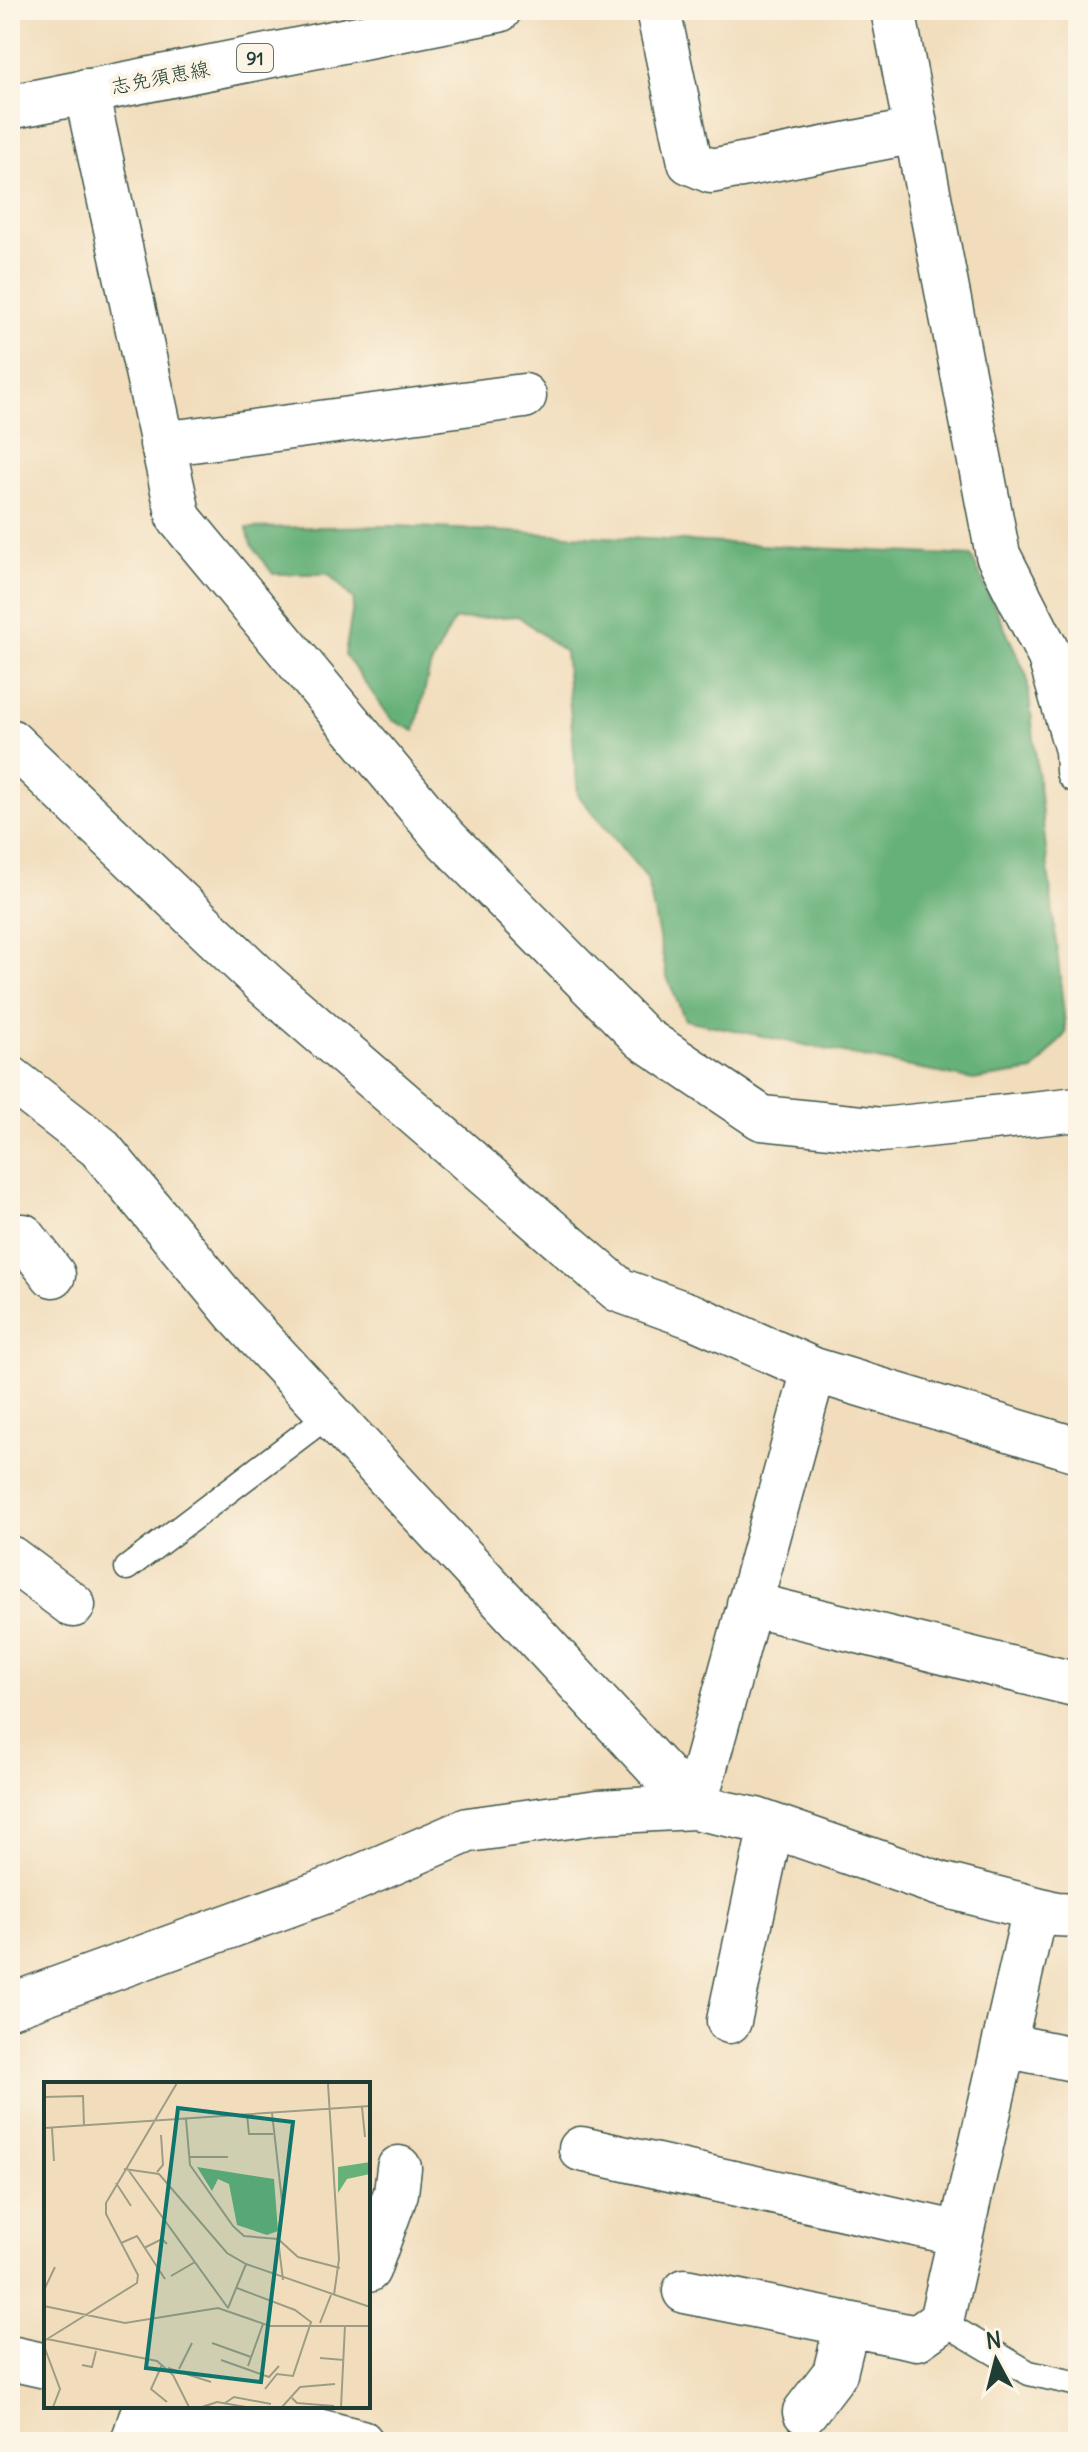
<svg xmlns="http://www.w3.org/2000/svg" width="1088" height="2452" font-family="Delius,'Klee One',sans-serif">
<style>
.forest{fill:#66b179;stroke:#427756;stroke-width:2}
.lines{fill:none;stroke-linecap:round;stroke-linejoin:round}
.service-casing{stroke:#3e5548;stroke-width:27}
.minor-casing{stroke:#3e5548;stroke-width:47}
.primary-casing{stroke:#3e5548;stroke-width:47}
.service{stroke:#fff;stroke-width:24}
.minor{stroke:#fff;stroke-width:44}
.primary{stroke:#fff;stroke-width:44}
.labels{text-anchor:middle;dominant-baseline:central;stroke-width:8;stroke-linejoin:round;paint-order:stroke}
.shield{fill:#fcf5e5;stroke:#617469;stroke-width:2}
.shield-label{font-size:18px;font-weight:bold;fill:#1f3d34}
.street-label{font-size:20px;fill:#1f3d34;stroke:#fcf5e5}
.inset-road{fill:none;stroke:#9d9d86;stroke-width:2}
.view{fill:#0f766e;fill-opacity:0.15;stroke:#0f766e;stroke-width:4}
.inset-edge{fill:none;stroke:#1f3d34;stroke-width:4}
</style>
<rect width="100%" height="100%" fill="#fcf5e5"/>
<filter id="ink" filterUnits="userSpaceOnUse"><feTurbulence type="fractalNoise" baseFrequency=".0125" numOctaves="2"/><feDisplacementMap in="SourceGraphic" scale="16" xChannelSelector="R" yChannelSelector="G"/><feConvolveMatrix kernelMatrix="1 2 1 2 8 2 1 2 1" color-interpolation-filters="sRGB"/></filter>
<filter id="wash" filterUnits="userSpaceOnUse"><feTurbulence type="fractalNoise" baseFrequency=".006" numOctaves="4" result="noise"/><feDisplacementMap in="SourceGraphic" scale="32" xChannelSelector="R" yChannelSelector="G"/><feGaussianBlur stdDeviation="1.8" result="paint"/><feColorMatrix in="noise" values="0 0 0 0 0 0 0 0 0 0 0 0 0 0 0 0 0 1.4 0 .05"/><feComposite in="paint" operator="in"/></filter>
<g filter="url(#wash)">
<rect width="100%" height="100%" fill="#f1ddbc"/>
<path class="forest" d="M396,526L971,556L1027,676L1066,1033L1034,1071L973,1080L685,1020L667,977L647,878L578,795L565,652L518,616L454,620L430,667L415,731L392,720L345,655L354,600L329,574H273L251,544L247,528Z"/>
</g>
<g filter="url(#ink)">
<g class="lines">
<defs>
<path id="service" d="M127,1568L330,1414
M941,2321L1029,2373L1078,2384"/>
<path id="minor" d="M658,10L690,162L711,171L916,131
M893,10L998,555L1050,657L1077,750L1078,771
M86,91L179,518L444,837L643,1038L762,1118L881,1130L1078,1109
M162,444L524,396
M10,741L265,984L619,1290L694,1317L814,1370L1078,1450
M10,1078L99,1147L236,1313L694,1807
M10,1236H23L53,1275
M10,1558L73,1605
M749,1604L1078,1685
M694,1807L814,1370
M10,2006L329,1890L468,1830L598,1812L694,1807L756,1820L940,1884L1056,1914L1078,1915
M729,2021L771,1826
M1004,2045L1078,2060
M581,2149L960,2234
M368,2270L396,2193L399,2168
M685,2291L917,2338L941,2321L1035,1909
M10,2358L46,2366
M152,2406L204,2431L214,2442
M805,2412L835,2373L847,2324
M204,2431L237,2419L295,2425L361,2442
M133,2442L145,2406"/>
<path id="primary" d="M10,107L499,10"/>
</defs>
<use href="#service" class="service-casing"/>
<use href="#minor" class="minor-casing"/>
<use href="#primary" class="primary-casing"/>
<use href="#service" class="service"/>
<use href="#minor" class="minor"/>
<use href="#primary" class="primary"/>
</g>
</g>
<g class="labels">
<rect class="shield" x="237" y="44" width="36" height="28" rx="6"/>
<g class="shield-label">
<text x="255" y="58">91</text>
</g>
<g class="street-label">
<text transform="translate(160 77) rotate(-11)">志免須恵線</text>
</g>
</g>
<g transform="translate(44 2082)">
<rect width="326" height="326" fill="#f1ddbc"/>
<path d="M326,80V92L303,97L294,111V85ZM153,85L230,97L234,149L223,153L193,143L185,102L174,97L168,109Z" fill="#66b179"/>
<path class="inset-road" d="M241,1H293M284,2L295,177L290,213M0,15L39,14L40,44M318,25L321,55M228,31L238,119L234,157L239,198M203,32L205,52H229M142,37L146,83L189,144L200,154L234,157L254,175L296,186M0,46L326,24M8,46L10,79M145,75H184M80,87L115,92L183,171L202,182L326,225M85,89L184,226M113,90L119,83L117,53M72,101L87,124M77,161L93,154L121,197M100,166L118,157L123,162M127,194L151,180M193,206L251,228L267,240L249,294L233,292L221,307M0,208L11,185M0,224L81,241L174,226L226,244H326M184,226L202,182M276,241L287,213M3,257L113,279L129,293L145,325M0,259L93,201L94,193L62,132V121L133,1M168,261L207,275M0,264L16,307L9,325M276,276L300,278M177,278L225,295L235,284M38,283L48,285L52,269M118,283L107,307L123,320M204,284L219,242M124,286L167,300M135,287L148,261M248,316L253,321L290,324M181,321L190,315L227,322M158,325L173,320L202,325M238,325L256,305L291,302M297,325L301,243"/>
<path class="view" d="M134,26L249,40L217,300L102,286Z"/>
<rect width="326" height="326" class="inset-edge"/>
</g>
<rect width="1088" height="2452" fill="none" stroke="#fcf5e5" stroke-width="40"/>
<g transform="translate(996 2360) rotate(353)" stroke="#fcf5e5" stroke-width="6" paint-order="stroke">
<path d="M0-6L14 30L0 20L-14 30Z" fill="#1f3d34"/>
<text y="-12" font-size="22" font-weight="bold" text-anchor="middle" fill="#1f3d34">N</text>
</g>
</svg>
